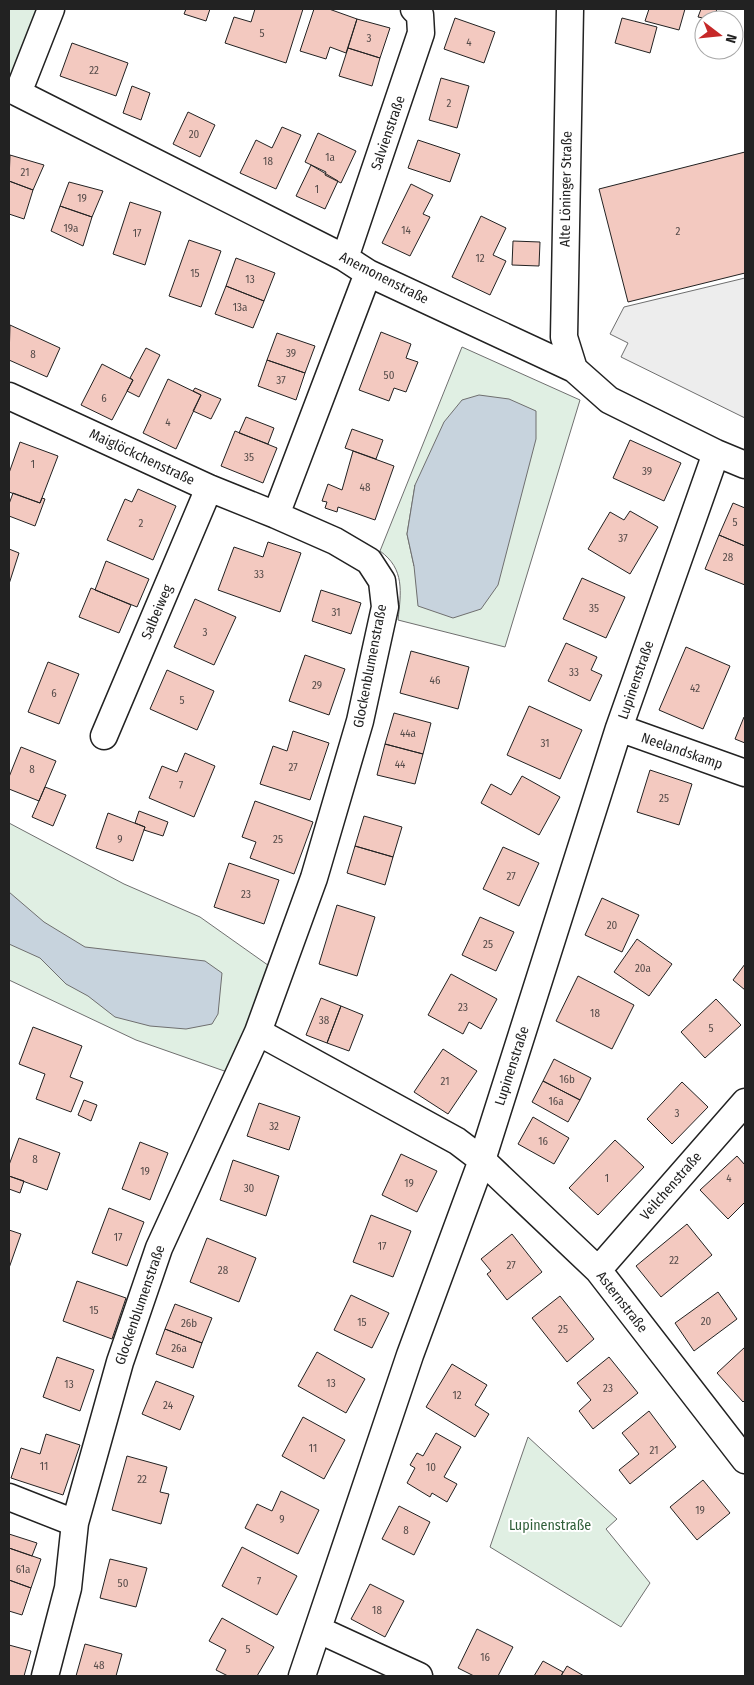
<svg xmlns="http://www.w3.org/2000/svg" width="754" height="1685" font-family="'Fira Sans Condensed',sans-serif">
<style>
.green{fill:#e0efe3;stroke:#6f6f6f;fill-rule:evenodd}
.parking{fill:#ededed;stroke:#6f6f6f}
.water{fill:#c7d3dd;stroke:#6f6f6f}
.building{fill:#f3c9c0;stroke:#222}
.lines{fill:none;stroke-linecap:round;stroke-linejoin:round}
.minor-casing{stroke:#222;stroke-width:29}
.minor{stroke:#fff;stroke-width:26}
.labels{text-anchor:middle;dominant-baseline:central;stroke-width:4;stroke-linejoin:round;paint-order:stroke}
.number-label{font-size:11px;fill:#564c4a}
.street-label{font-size:14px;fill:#222;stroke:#fff}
.park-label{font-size:14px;fill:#2f5e38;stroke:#fff}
</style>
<rect width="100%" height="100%" fill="#fff"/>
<path class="green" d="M9,9H37L9,86Z
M462,347L580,400L505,647L398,620C401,592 405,569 380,551ZM415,485L414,566L407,534Z
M9,823L124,884L200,917L272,968L230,1073L136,1040L9,980Z
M528,1437L617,1519L606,1529L650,1583L621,1627L490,1547Z"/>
<path class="parking" d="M745,278V418L621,357L628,343L610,334L624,307Z"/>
<path class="water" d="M479,395L509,399L536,411V439L498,585L481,609L453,618L418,606L414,566L407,534L415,485L444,422L462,400Z
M9,892L44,922L85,947L205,961L222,973L218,1014L212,1024L186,1029L150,1026L115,1017L88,996L66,984L40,958L9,944Z"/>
<path class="building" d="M186,9H210L206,21L184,14Z
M255,9H303L286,63L225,43L234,17L251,22Z
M314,9H329L357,19L346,53L330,47L326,59L300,51Z
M649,9H685L679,30L645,21Z
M701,9H717L713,20L698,17Z
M455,18L495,32L484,63L444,49Z
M622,18L657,27L650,53L615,43Z
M357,19L390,28L380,58L348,48Z
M72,43L128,63L116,96L60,76Z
M348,48L380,58L372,86L339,76Z
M441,78L469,86L457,128L429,120Z
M132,86L150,93L141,120L123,113Z
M188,112L215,125L200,157L173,144Z
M282,127L301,135L276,189L240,173L256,140L272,148Z
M318,133L356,151L341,183L325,175L326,172L305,162Z
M418,140L460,154L450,182L408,168Z
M745,152V273L628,302L599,189Z
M10,155L44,165L33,190L9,181Z
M311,165L338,181L325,209L296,196Z
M9,181L33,190L24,219L9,214Z
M69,182L103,191L92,217L60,206Z
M411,184L433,195L423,214L430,217L410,256L382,243Z
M130,202L161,212L145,265L113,254Z
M60,206L92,217L83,246L51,231Z
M481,216L506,228L493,255L506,261L490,295L452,277Z
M189,240L221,251L201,307L169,296Z
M513,241L540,242L539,266L512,265Z
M236,258L275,273L264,301L226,286Z
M226,286L264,301L253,328L215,314Z
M10,325L60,348L47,377L9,360Z
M381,332L411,344L406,358L418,362L406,392L394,388L389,401L359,390Z
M277,333L315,346L305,373L267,360Z
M146,348L160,355L139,397L127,391L133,380L130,378Z
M267,360L305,373L296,400L258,386Z
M102,364L133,380L112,420L81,405Z
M168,379L201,395L176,449L143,433Z
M195,388L221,399L211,419L193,411L201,395L193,391Z
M246,417L274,428L268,444L239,433Z
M352,429L383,440L376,459L345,448Z
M235,431L277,448L263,483L221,466Z
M630,440L681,463L664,501L613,478Z
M20,442L58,456L40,503L9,492V473Z
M353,451L394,466L375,520L338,507L337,512L325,508L327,502L322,501L328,484L342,490Z
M138,489L176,506L153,560L107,540L125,499L132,502Z
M13,493L40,503L42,498L45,499L35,526L9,516V504Z
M733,503L745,508V546L719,535Z
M630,511L658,527L630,574L588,549L610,512L624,520Z
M719,535L745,546V585L705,569Z
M268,542L301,553L280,612L218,590L234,547L263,557Z
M9,549L19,553L9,584Z
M106,561L149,579L137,607L95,590Z
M582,578L625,597L606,638L563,619Z
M91,588L131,605L119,633L79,617Z
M321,590L361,603L351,634L312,621Z
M195,599L236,617L214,665L174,647Z
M566,643L597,657L591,670L602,675L590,701L548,681Z
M686,647L730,666L703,729L659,710Z
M411,651L469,667L458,709L400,693Z
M305,655L345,669L329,715L289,701Z
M48,662L79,674L59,724L28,712Z
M167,670L214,691L197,730L150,709Z
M529,706L582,730L560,779L507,755Z
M394,713L431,723L423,754L385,744Z
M744,717H745V743L735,739Z
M293,731L329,743L310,800L260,784L273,746L287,751Z
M385,744L423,754L415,784L377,775Z
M21,747L56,761L39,801L9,789V777Z
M185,753L215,766L194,817L149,798L162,766L177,772Z
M650,770L692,784L679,825L637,812Z
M522,776L560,797L539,835L481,803L491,784L511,795Z
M45,787L66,795L53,826L32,817Z
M255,801L313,822L294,874L250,858L256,842L242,837Z
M139,811L168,822L163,836L144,830L145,827L135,823Z
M108,813L145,827L133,861L96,848Z
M364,816L402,827L393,857L355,846Z
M355,846L393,857L385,885L347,873Z
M503,847L539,863L519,906L483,889Z
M229,863L279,880L264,924L214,907Z
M602,898L639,915L622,952L585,935Z
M337,905L375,917L357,976L319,964Z
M480,917L514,932L496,971L462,955Z
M637,939L672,964L649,996L614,972Z
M745,964V990L733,980Z
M451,974L497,999L481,1029L469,1022L463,1034L428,1015Z
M578,976L634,1005L612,1049L556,1021Z
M321,998L341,1006L327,1043L306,1035Z
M716,999L741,1025L705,1058L681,1032Z
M341,1006L363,1015L349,1051L327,1043Z
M33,1027L82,1046L70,1077L83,1082L71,1112L36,1099L45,1074L19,1064Z
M443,1049L477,1071L448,1114L414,1092Z
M554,1059L591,1078L580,1100L543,1081Z
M543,1081L580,1100L568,1122L532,1102Z
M682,1082L708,1107L672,1144L647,1119Z
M84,1100L97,1105L91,1121L78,1115Z
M259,1103L300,1117L289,1150L247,1136Z
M533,1117L569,1138L554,1164L518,1144Z
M19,1138L60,1153L47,1190L9,1176V1165Z
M615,1140L644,1167L598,1215L569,1188Z
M140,1142L168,1153L150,1200L122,1189Z
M401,1154L437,1171L417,1212L382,1195Z
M737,1156L745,1165V1202L728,1219L700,1190Z
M233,1160L279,1176L266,1216L220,1200Z
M9,1176L24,1181L20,1193L9,1189Z
M109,1208L144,1222L127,1266L92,1253Z
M371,1215L411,1231L393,1277L353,1262Z
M687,1224L712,1255L661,1297L636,1266Z
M9,1230L21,1234L9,1268Z
M512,1234L542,1272L507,1300L487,1274L491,1271L481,1259Z
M207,1238L256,1258L239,1302L190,1282Z
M77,1281L126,1298L112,1339L63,1321Z
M718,1292L737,1319L694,1351L675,1323Z
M351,1295L389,1313L372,1348L334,1330Z
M560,1296L594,1339L567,1362L532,1318Z
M175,1304L212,1318L202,1343L165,1329Z
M165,1329L202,1343L193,1368L156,1354Z
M745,1347V1400L743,1402L717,1373Z
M317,1352L365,1379L346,1413L298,1386Z
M57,1357L94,1370L80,1411L43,1397Z
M609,1357L638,1393L593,1429L579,1411L591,1400L577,1383Z
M452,1364L487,1385L475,1405L489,1414L475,1437L426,1407Z
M156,1381L194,1396L180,1430L142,1414Z
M649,1411L676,1447L630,1484L619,1470L639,1454L622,1433Z
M303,1417L345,1440L324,1479L282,1456Z
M436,1433L461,1447L444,1477L457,1484L447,1502L432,1493L430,1497L407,1483L415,1468L410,1465L417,1453L423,1456Z
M46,1434L80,1445L63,1495L11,1478L21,1448L40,1454Z
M127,1456L167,1467L160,1492L169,1494L161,1524L112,1510Z
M703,1480L730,1513L697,1540L670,1507Z
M281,1491L319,1510L298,1554L245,1528L257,1504L272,1511Z
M399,1506L430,1522L414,1555L382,1539Z
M9,1534L37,1543L32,1556L9,1548Z
M242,1547L297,1576L277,1615L222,1586Z
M9,1548L41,1559L31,1588L9,1580Z
M110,1559L147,1568L136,1607L100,1598Z
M9,1580L31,1588L22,1615L9,1611Z
M370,1584L404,1601L385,1637L351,1619Z
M222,1618L274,1647L257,1676H228L216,1670L226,1650L209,1641Z
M477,1629L513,1647L498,1676H474L458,1668Z
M85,1644L122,1654L116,1676H76Z
M9,1645L31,1651L24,1676H9Z
M543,1661L563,1672L561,1676H534Z
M567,1666L584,1676H561Z"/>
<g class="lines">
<defs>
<path id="minor" d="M51,9L18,93L345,258L368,273L574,369L609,400L716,453L745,465
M570,9L564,337L574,369
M345,258L421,33L420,15L414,9
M9,396L209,488L276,515
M619,728L745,773
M104,736L209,488
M258,1032L314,878L360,721L385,607L382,581L369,561L335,541L276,515L368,273
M598,1270L745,1102
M9,1497L75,1523L120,1362L159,1248L258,1032L457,1141L482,1160L598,1270L745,1460
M319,1630L419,1676
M45,1676L68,1588L75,1523
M302,1676L410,1355L482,1160L619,728L716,453"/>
</defs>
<use href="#minor" class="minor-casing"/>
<use href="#minor" class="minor"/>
</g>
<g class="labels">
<g class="number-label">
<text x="262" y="33">5</text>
<text x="369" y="38">3</text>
<text x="469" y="42">4</text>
<text x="94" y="70">22</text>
<text x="449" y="103">2</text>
<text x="194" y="134">20</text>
<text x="330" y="157">1a</text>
<text x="268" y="161">18</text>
<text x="25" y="172">21</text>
<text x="317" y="189">1</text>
<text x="82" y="198">19</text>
<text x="71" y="228">19a</text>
<text x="406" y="230">14</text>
<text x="678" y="231">2</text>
<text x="137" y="233">17</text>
<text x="480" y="258">12</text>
<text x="195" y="273">15</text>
<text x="250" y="279">13</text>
<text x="240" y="307">13a</text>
<text x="291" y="353">39</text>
<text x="33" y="354">8</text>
<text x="389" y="375">50</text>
<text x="281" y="380">37</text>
<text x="104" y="398">6</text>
<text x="168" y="422">4</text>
<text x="249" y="457">35</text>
<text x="33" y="464">1</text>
<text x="647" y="471">39</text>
<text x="365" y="487">48</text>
<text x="735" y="522">5</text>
<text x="141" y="523">2</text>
<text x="623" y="538">37</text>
<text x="728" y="557">28</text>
<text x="259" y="574">33</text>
<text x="594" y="608">35</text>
<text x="336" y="612">31</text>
<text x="205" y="632">3</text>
<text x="574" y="672">33</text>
<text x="435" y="680">46</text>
<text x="317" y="685">29</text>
<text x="695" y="688">42</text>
<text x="54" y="693">6</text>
<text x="182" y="700">5</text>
<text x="408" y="733">44a</text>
<text x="545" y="743">31</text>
<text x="400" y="764">44</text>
<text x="293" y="767">27</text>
<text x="32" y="769">8</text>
<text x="181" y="785">7</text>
<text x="664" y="798">25</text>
<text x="120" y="839">9</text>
<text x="278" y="839">25</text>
<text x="511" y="876">27</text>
<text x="246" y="894">23</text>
<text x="612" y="925">20</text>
<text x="488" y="944">25</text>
<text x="643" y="968">20a</text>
<text x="463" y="1007">23</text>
<text x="595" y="1013">18</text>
<text x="324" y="1020">38</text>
<text x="711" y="1028">5</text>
<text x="567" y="1079">16b</text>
<text x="445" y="1081">21</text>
<text x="556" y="1101">16a</text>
<text x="677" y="1113">3</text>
<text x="274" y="1126">32</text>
<text x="543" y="1141">16</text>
<text x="35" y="1159">8</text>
<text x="145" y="1171">19</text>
<text x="607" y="1178">1</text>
<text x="729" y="1178">4</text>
<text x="409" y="1183">19</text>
<text x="249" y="1188">30</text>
<text x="118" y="1237">17</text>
<text x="382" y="1246">17</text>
<text x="674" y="1260">22</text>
<text x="511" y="1265">27</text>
<text x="223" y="1270">28</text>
<text x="94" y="1310">15</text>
<text x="706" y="1321">20</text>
<text x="362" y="1322">15</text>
<text x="189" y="1323">26b</text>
<text x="563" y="1329">25</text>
<text x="179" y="1348">26a</text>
<text x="331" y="1383">13</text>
<text x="69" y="1384">13</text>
<text x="608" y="1388">23</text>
<text x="457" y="1395">12</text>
<text x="168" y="1405">24</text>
<text x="313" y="1448">11</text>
<text x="654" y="1450">21</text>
<text x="44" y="1466">11</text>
<text x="431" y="1467">10</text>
<text x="142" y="1479">22</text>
<text x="700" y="1510">19</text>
<text x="282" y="1519">9</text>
<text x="406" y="1530">8</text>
<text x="23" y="1569">61a</text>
<text x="259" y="1581">7</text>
<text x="123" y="1583">50</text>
<text x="377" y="1610">18</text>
<text x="248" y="1649">5</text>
<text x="485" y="1657">16</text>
<text x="99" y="1665">48</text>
</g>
<g class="street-label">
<text transform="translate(388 133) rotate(-71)">Salvienstraße</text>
<text transform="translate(566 189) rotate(-89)">Alte Löninger Straße</text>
<text transform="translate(384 278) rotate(27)">Anemonenstraße</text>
<text transform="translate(142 457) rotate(25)">Maiglöckchenstraße</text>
<text transform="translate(157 612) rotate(-67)">Salbeiweg</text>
<text transform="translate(370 666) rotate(-79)">Glockenblumenstraße</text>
<text transform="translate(636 680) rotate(-71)">Lupinenstraße</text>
<text transform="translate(682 751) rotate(19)">Neelandskamp</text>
<text transform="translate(512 1066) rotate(-72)">Lupinenstraße</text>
<text transform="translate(671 1186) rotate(-49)">Veilchenstraße</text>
<text transform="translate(622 1302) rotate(52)">Asternstraße</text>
<text transform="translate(140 1305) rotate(-71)">Glockenblumenstraße</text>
</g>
<g class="park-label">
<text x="550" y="1525">Lupinenstraße</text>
</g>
</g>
<rect width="754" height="1685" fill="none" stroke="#222222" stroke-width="20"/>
<g transform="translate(719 35) rotate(106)"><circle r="24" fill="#ffffff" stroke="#a7a7a7"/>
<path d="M0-4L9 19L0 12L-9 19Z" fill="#c62828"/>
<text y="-8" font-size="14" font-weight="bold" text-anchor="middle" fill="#222222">N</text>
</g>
</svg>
